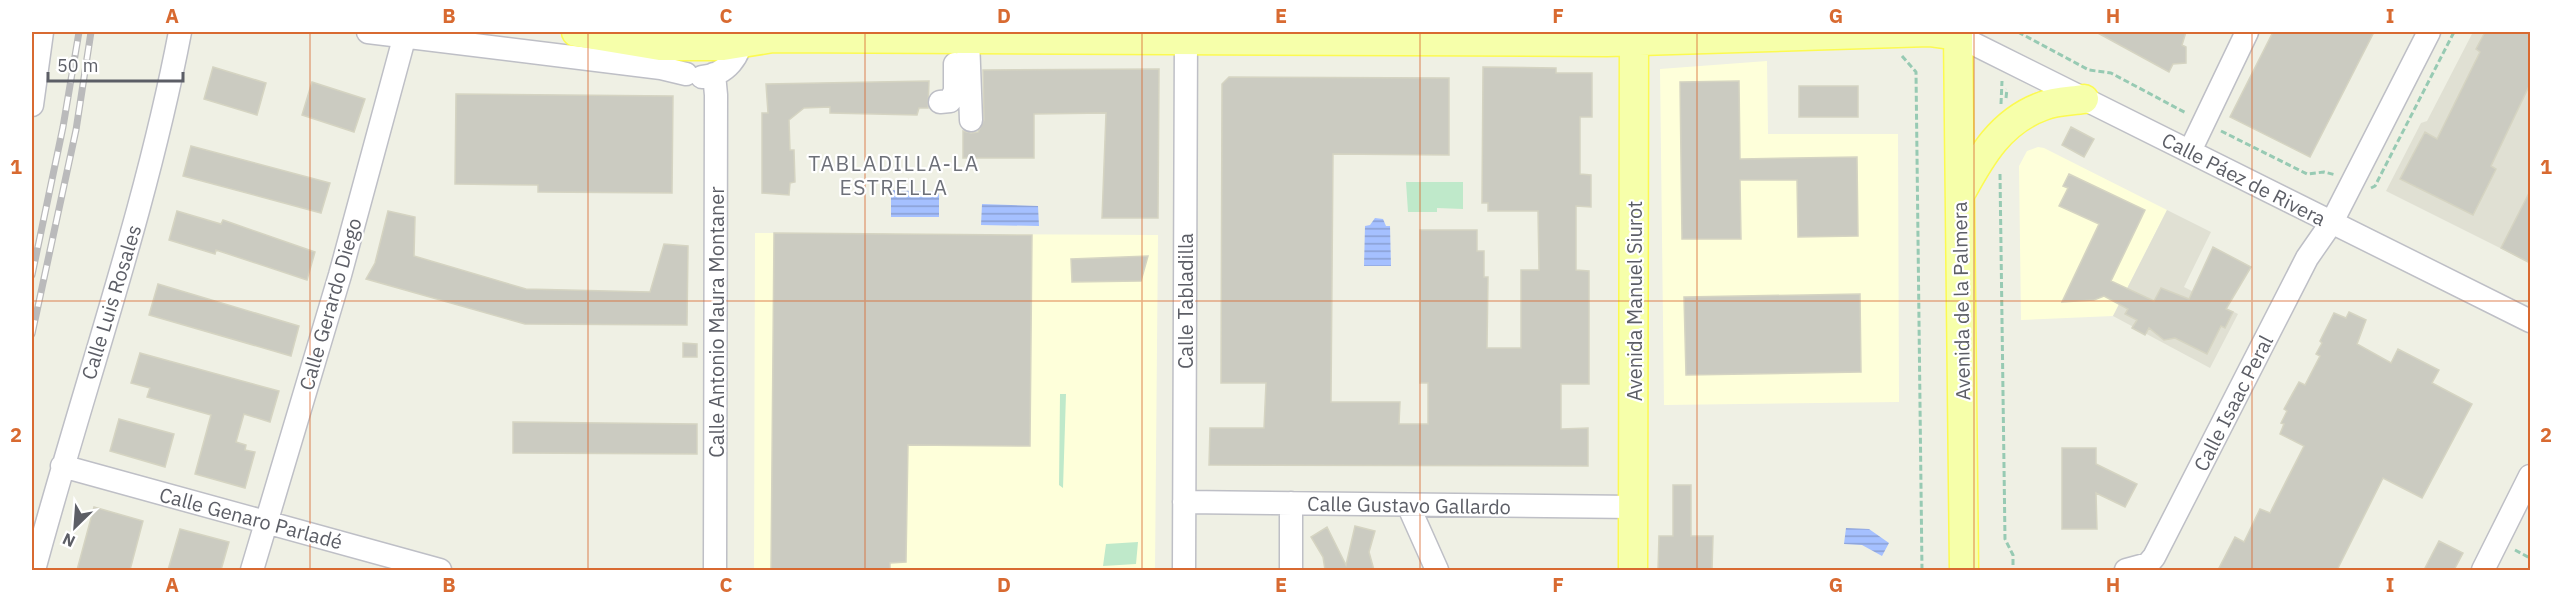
<svg xmlns="http://www.w3.org/2000/svg" width="2562" height="602" font-family="'IBM Plex Sans',sans-serif">
<style>
.commercial{fill:#feffda}
.education{fill:#e0e0d3}
.green{fill:#bfe9ca}
.water{fill:url(#water-rules)}
.building{fill:#cbcbc1;stroke:#d5d4c2;stroke-width:1.5}
.lines{fill:none;stroke-linecap:round;stroke-linejoin:round}
.minor-casing{stroke:#bebfc6;stroke-width:25}
.major-casing{stroke:#fcfa51;stroke-width:31}
.path{stroke:#97cab3;stroke-width:3;stroke-dasharray:6 3;stroke-linecap:butt}
.minor{stroke:#fff;stroke-width:22}
.major{stroke:#f6ffaa;stroke-width:28}
.rail-casing{stroke:#bababb;stroke-width:7}
.rail{stroke:#fff;stroke-width:4.5;stroke-dasharray:14;stroke-linecap:butt}
.grid{fill:none;stroke:#d86a31;stroke-width:1.5;stroke-opacity:0.55}
.labels{text-anchor:middle;dominant-baseline:central;stroke-width:4.5;stroke-linejoin:round;paint-order:stroke}
.street-label{font-size:20px;fill:#5c5e66;stroke:#fff}
.neighbourhood-label{font-size:21px;letter-spacing:1.5px;fill:#6d7078;stroke:#fff}
.neatline{fill:none;stroke:#d86a31;stroke-width:2}
.grid-label{font-size:20px;text-anchor:middle;font-weight:bold;fill:#d86a31}
</style>
<defs>
<pattern id="water-rules" width="6" height="5" patternUnits="userSpaceOnUse" patternTransform="scale(1.5)"><rect width="6" height="5" fill="#a5c0ff"/><path d="M0 2.5h6" fill="none" stroke="#8a9fd2"/></pattern>
</defs>
<rect width="100%" height="100%" fill="#eff0e4"/>
<path class="commercial" d="M1767,61L1768,134H1898L1899,402L1664,405L1660,69Z
M2038,147L2044,148L2167,210L2113,316L2021,320L2019,166L2027,151Z
M755,233L1158,235L1155,570H754Z"/>
<path class="education" d="M2473,32H2530V263L2386,191L2421,123L2427,121Z
M2167,210L2211,232L2184,287L2238,314L2210,368L2113,316Z"/>
<path class="green" d="M1406,182H1463V209L1437,208V212H1408Z
M1060,394H1066L1063,488L1059,485Z
M1138,542L1136,564L1103,566L1106,544Z"/>
<path class="water" d="M891,190L939,192V217H891Z
M982,204L1038,206L1039,226L981,225Z
M1375,218L1383,219L1386,226H1390L1391,266H1364L1365,226L1370,225Z
M1846,528L1869,529L1889,543L1882,556L1862,545L1844,544Z"/>
<path class="building" d="M2096,32H2186L2182,45L2186,47V63L2173,64L2169,72Z
M2273,32H2374L2310,157L2230,117Z
M2485,32H2530V84L2491,166L2496,169L2473,215L2400,179L2425,132L2437,139L2480,52L2476,49Z
M213,67L266,83L257,115L204,99Z
M1483,67L1556,68V73H1592V117H1580V174L1591,175V207L1576,206V270L1589,271V384H1561V429L1588,428V466L1209,465L1210,428H1264L1266,383H1221L1222,84L1229,77L1449,78V155L1333,154L1331,402H1400L1399,424H1428V383H1420V230H1477V251H1484V277H1488L1487,348H1521V270H1539L1538,211H1488V203H1482Z
M1159,69L1158,218H1102L1106,113L1034,114V158H963V131L971,133L978,132L984,120L983,70Z
M929,81L928,108H919L917,115L830,113V107L804,108L789,120L790,150H794L795,182L790,183L789,195L762,193V113H768L766,84Z
M1739,81L1740,159L1857,157L1858,236L1798,237L1797,180H1740L1741,239H1682L1680,82Z
M312,82L365,99L354,132L302,115Z
M1799,86H1858V117H1799Z
M456,94L673,96L672,193L538,192V185L455,184Z
M2071,127L2094,139L2084,157L2062,145Z
M191,146L330,183L321,213L183,176Z
M2069,174L2145,210L2111,281L2154,301L2161,288L2189,299L2213,247L2251,267L2226,309L2233,312L2225,328L2221,326L2207,354L2175,338L2164,340L2149,328L2145,335L2132,328L2137,320L2125,314L2128,309L2104,296L2094,300L2062,302L2099,224L2059,206L2068,188L2063,186Z
M2530,191V263L2501,248Z
M177,211L221,224L223,220L315,252L307,280L216,250L215,254L169,240Z
M388,211L415,217L414,256L526,289L650,292L664,244L688,246L687,325L525,324L366,279L375,263Z
M774,233L1032,235L1030,446L908,445L906,562L890,563V570H771Z
M1148,256L1141,281L1072,282L1071,259Z
M158,284L299,326L291,356L149,315Z
M1860,294L1861,372L1686,375L1684,297Z
M2349,312L2366,320L2357,344L2391,363L2398,349L2439,370L2432,383L2472,404L2422,498L2383,478L2337,570H2218L2235,537L2244,542L2260,509L2270,513L2304,446L2280,434L2284,424L2281,423L2287,411L2284,409L2299,382L2305,385L2320,356L2316,354L2322,343L2320,341L2334,313L2346,318Z
M683,343L697,344V357H683Z
M140,353L279,391L270,422L244,414L236,442L246,445L245,450L255,452L245,488L195,474L211,415L147,397L150,388L131,383Z
M119,419L174,434L165,467L110,451Z
M513,422L697,424V454L513,453Z
M2062,448H2096V464L2137,484L2125,507L2096,493L2097,529H2062Z
M1673,485H1691V536H1713L1712,570H1658L1659,536H1673Z
M94,507L143,521L130,570H77Z
M1355,526L1375,531L1369,552L1374,570H1325L1323,557L1311,537L1327,527L1346,565Z
M180,529L229,542L221,570H168Z
M2439,541L2463,553L2454,570H2424Z"/>
<g class="lines">
<defs>
<path id="minor" d="M368,32L661,68L686,74
M1958,36L2530,321
M968,39L971,120
M714,74L716,95L715,570
M702,77C726,75 742,56 741,32
M940,102L950,101L955,91V64
M32,105L42,32
M2190,151L2247,32
M62,466L440,570
M1184,502L1634,507
M1408,505L1437,570
M34,570C82,391 145,215 180,32
M252,570L340,275L405,35
M1184,570L1186,32
M1291,570V503
M2126,570L2148,564L2154,557L2307,258L2332,222L2429,32
M2483,570L2530,476"/>
<path id="major" d="M576,32L660,46H723L773,38L1607,42L1929,32L1958,36
M1958,32L1964,570
M1961,193C1981,156 2001,121 2043,106C2055,101 2071,101 2084,99
M1633,570L1634,32"/>
</defs>
<use href="#minor" class="minor-casing"/>
<use href="#major" class="major-casing"/>
<path class="path" d="M2018,32L2089,70L2111,73L2186,113
M1902,56L1916,72L1922,570
M2006,98L2007,89
M2001,104L2002,81
M2221,131L2307,174L2324,172L2336,175
M2000,174L2005,539L2013,555V570
M2371,188L2375,186L2454,32
M2515,550L2530,558"/>
<use href="#minor" class="minor"/>
<use href="#major" class="major"/>
<defs>
<path id="rail" d="M32,275L63,127L79,32
M32,334L76,130L91,32"/>
</defs>
<use href="#rail" class="rail-casing"/>
<use href="#rail" class="rail"/>
</g>
<path class="grid" d="M310,32V570M588,32V570M865,32V570M1142,32V570M1420,32V570M1697,32V570M1974,32V570M2252,32V570M32,301H2530"/>
<g class="labels">
<g class="street-label">
<text transform="translate(2244 179) rotate(27)">Calle Páez de Rivera</text>
<text transform="translate(1185 301) rotate(-90)">Calle Tabladilla</text>
<text transform="translate(1634 301) rotate(-90)">Avenida Manuel Siurot</text>
<text transform="translate(1961 301) rotate(-91)">Avenida de la Palmera</text>
<text transform="translate(111 302) rotate(-73)">Calle Luis Rosales</text>
<text transform="translate(330 304) rotate(-74)">Calle Gerardo Diego</text>
<text transform="translate(716 322) rotate(-90)">Calle Antonio Maura Montaner</text>
<text transform="translate(2233 403) rotate(-63)">Calle Isaac Peral</text>
<text transform="translate(1409 505) rotate(1)">Calle Gustavo Gallardo</text>
<text transform="translate(251 518) rotate(15)">Calle Genaro Parladé</text>
</g>
<g class="neighbourhood-label">
<text x="894" y="163">TABLADILLA-LA<tspan x="894" dy="24">ESTRELLA</tspan></text>
</g>
</g>
<rect width="2562" height="602" fill="none" stroke="#ffffff" stroke-width="66"/>
<g transform="translate(75 527) rotate(205)" stroke="#ffffff" stroke-width="4.5" paint-order="stroke">
<path d="M0-4.5L10 22L0 15L-10 22Z" fill="#5c5e66"/>
<text y="-9" font-size="16" font-weight="bold" text-anchor="middle" fill="#5c5e66">N</text>
</g>
<path d="M48 72v9h135v-9" fill="none" stroke="#5c5e66" stroke-width="3"/>
<text x="57" y="72" font-size="18" fill="#5c5e66" stroke="#ffffff" stroke-width="4.5" paint-order="stroke">50 m</text>
<rect x="33" y="33" width="2496" height="536" class="neatline"/>
<g class="grid-label">
<text x="172" y="23">A</text>
<text x="449" y="23">B</text>
<text x="726" y="23">C</text>
<text x="1004" y="23">D</text>
<text x="1281" y="23">E</text>
<text x="1558" y="23">F</text>
<text x="1836" y="23">G</text>
<text x="2113" y="23">H</text>
<text x="2390" y="23">I</text>
<text x="16" y="174">1</text>
<text x="2546" y="174">1</text>
<text x="16" y="442">2</text>
<text x="2546" y="442">2</text>
<text x="172" y="592">A</text>
<text x="449" y="592">B</text>
<text x="726" y="592">C</text>
<text x="1004" y="592">D</text>
<text x="1281" y="592">E</text>
<text x="1558" y="592">F</text>
<text x="1836" y="592">G</text>
<text x="2113" y="592">H</text>
<text x="2390" y="592">I</text>
</g>
</svg>
